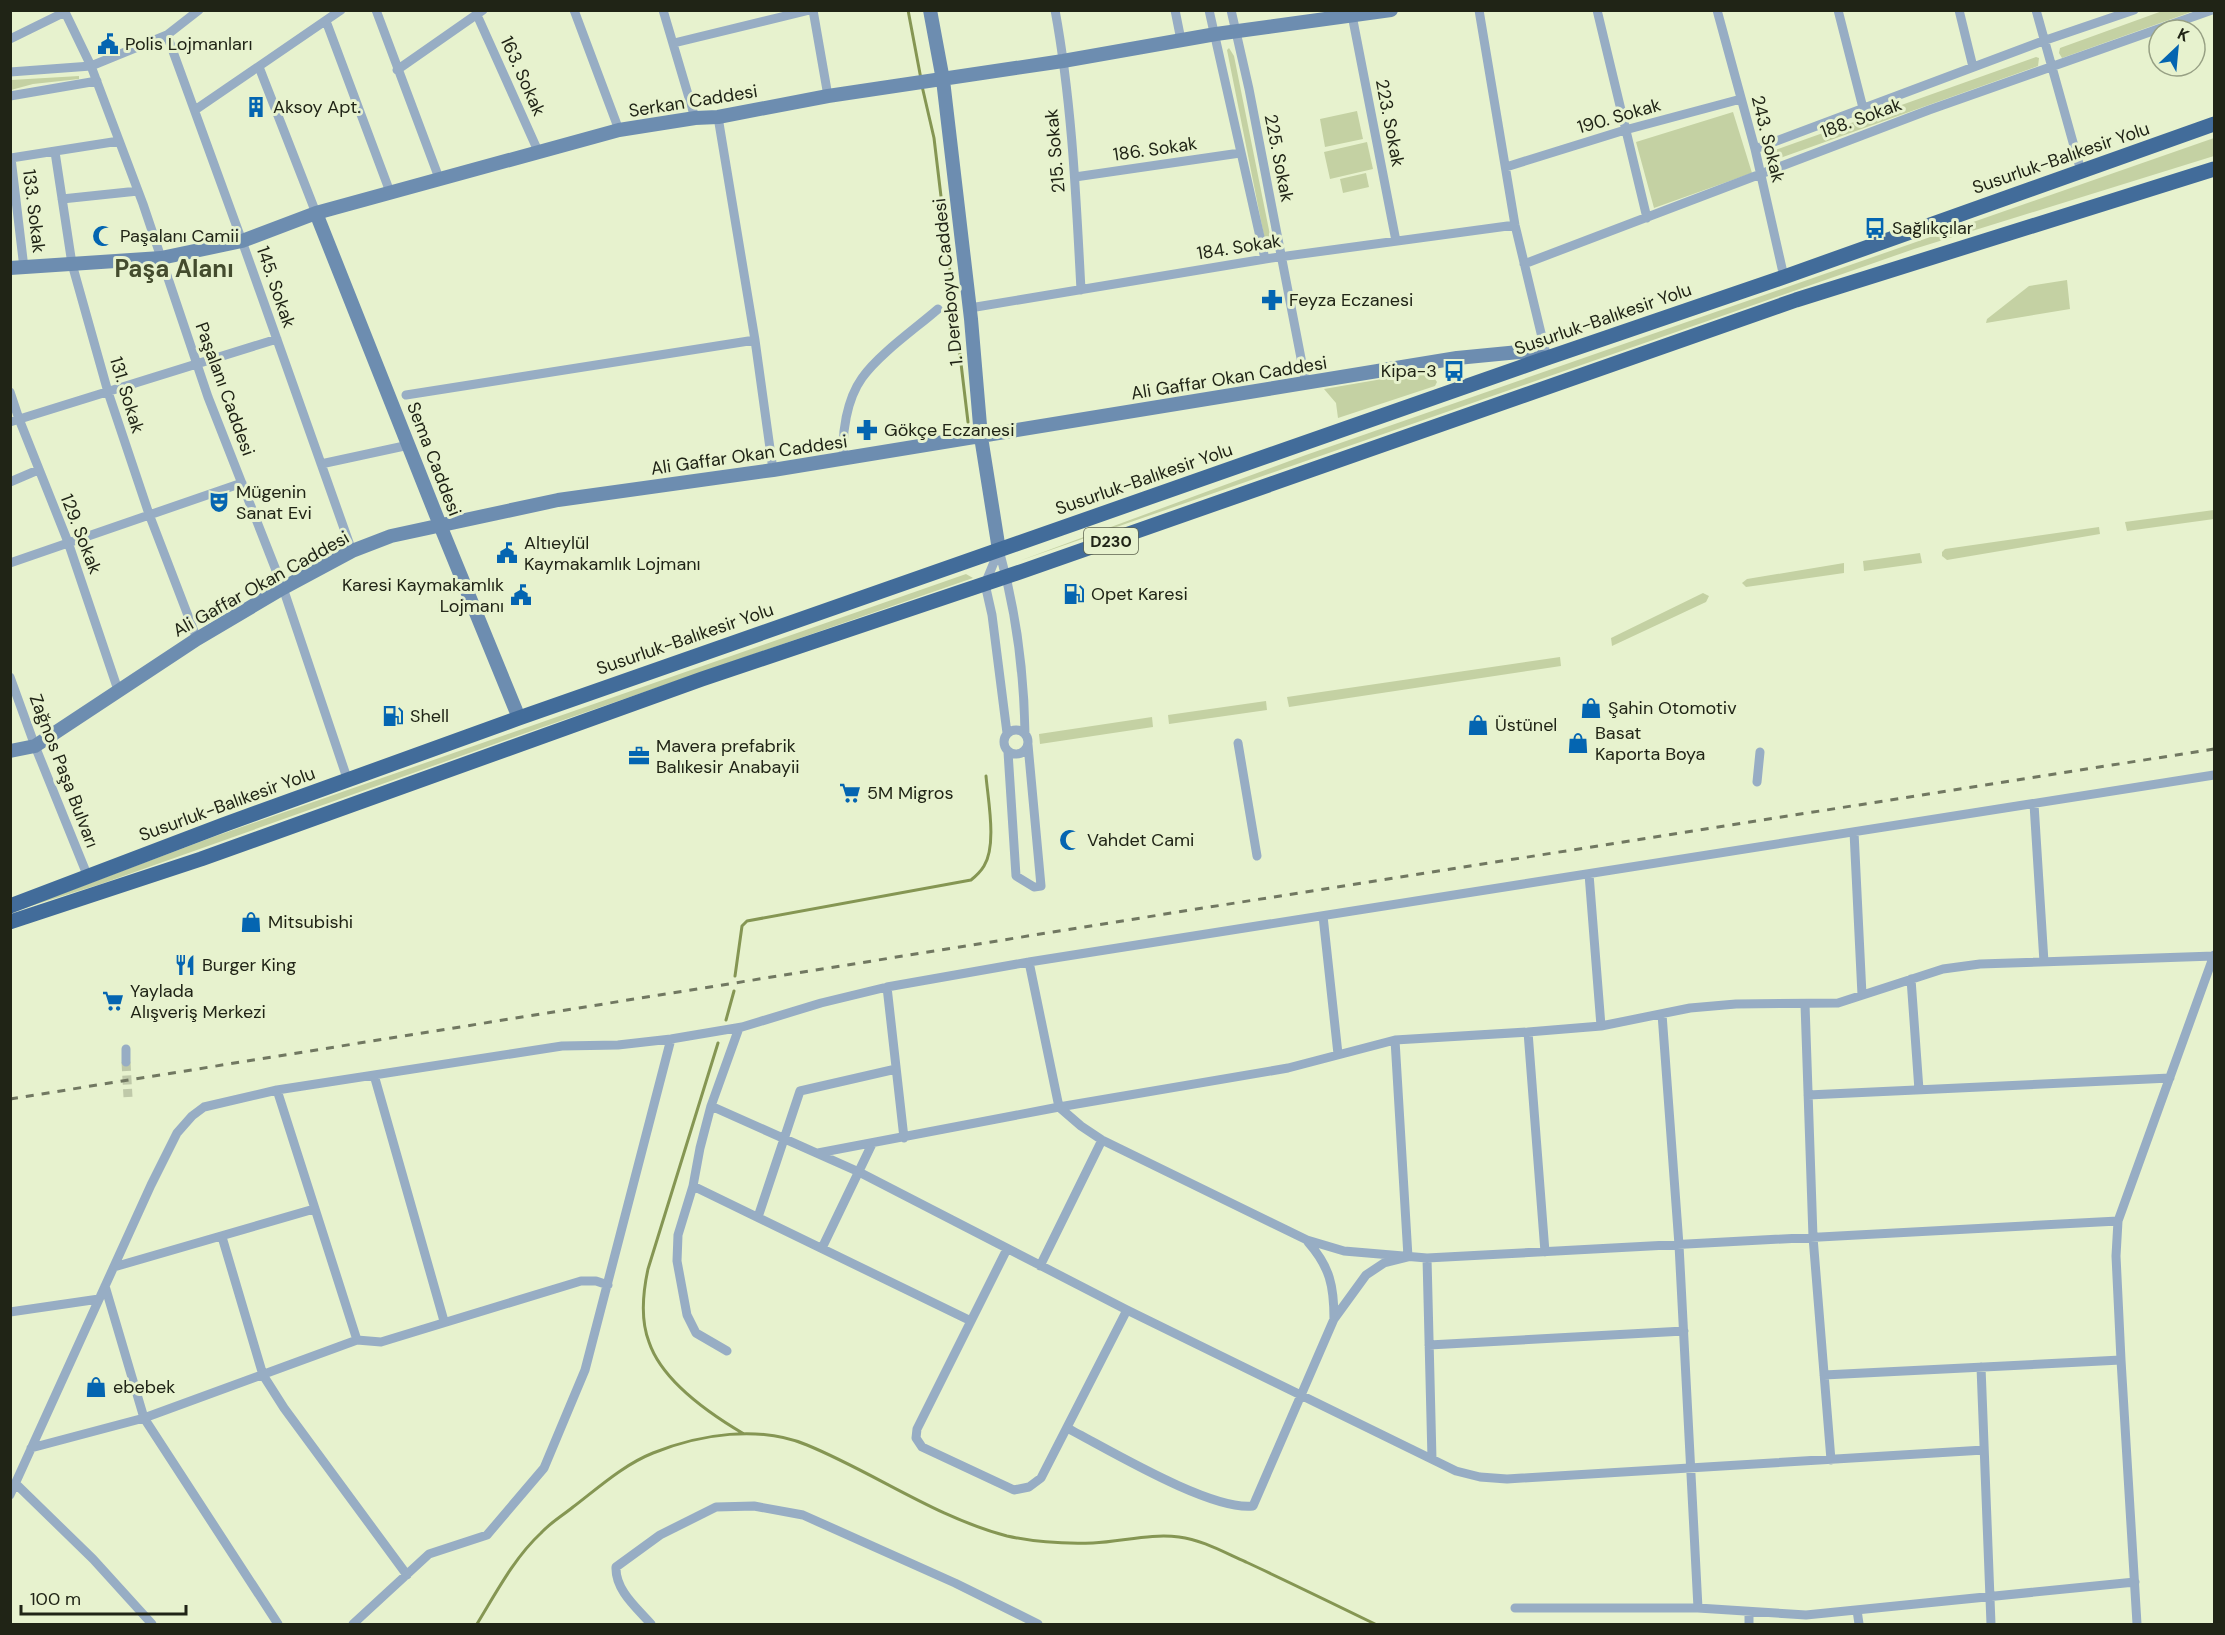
<svg xmlns="http://www.w3.org/2000/svg" width="2225" height="1635" font-family="'DM Sans',sans-serif">
<style>
.green{fill:#c4d1a3}
.lines{fill:none;stroke-linecap:round;stroke-linejoin:round}
.stream{stroke:#859653;stroke-width:3}
.minor-tunnel{stroke:#bfc9a9;stroke-width:9;stroke-dasharray:9 4.5;stroke-linecap:butt}
.minor{stroke:#97adc4;stroke-width:9}
.secondary{stroke:#6d8db0;stroke-width:14}
.trunk{stroke:#426c9a;stroke-width:15}
.rail{stroke:#717861;stroke-width:3;stroke-dasharray:8 8;stroke-linecap:butt}
.labels{text-anchor:middle;dominant-baseline:central;stroke-width:6;stroke-linejoin:round;paint-order:stroke}
.shield{fill:#e7f2ce;stroke:#5c624d;stroke-width:1.5}
.shield-label{font-size:16px;font-weight:bold;fill:#202416}
.poi-label{font-size:18px;fill:#202416;stroke:#e7f2ce;text-anchor:start}
.street-label{font-size:18px;fill:#202416;stroke:#e7f2ce}
.district-label{font-size:24px;font-weight:bold;fill:#444c2e;stroke:#e7f2ce}
</style>
<rect width="100%" height="100%" fill="#e7f2ce"/>
<path class="green" d="M2165,10L2194,11L2062,58L2059,53L2060,48Z
M1229,48L1234,56L1272,245L1269,250L1266,246L1227,50Z
M2036,57L2039,58L2038,66L1769,162L1767,160V153Z
M79,76V79L33,84L11,90V80Z
M1357,111L1363,139L1325,147L1320,119Z
M1733,112L1752,173L1654,208L1636,142Z
M2214,138V156L1914,249L1019,561L1303,456Z
M1367,142L1373,169L1330,179L1324,152Z
M1366,173L1369,187L1343,193L1340,179Z
M2067,280L2070,309L1986,323L1987,319L2029,286Z
M1429,371L1437,382L1435,386L1338,418L1336,403L1324,389Z
M2214,510V519L2127,531L2125,522Z
M2099,527L2100,534L1947,560L1942,556V552L1945,549Z
M1920,553L1922,563L1864,571L1863,561Z
M1844,563V573L1746,587L1742,583L1747,579Z
M966,574L973,578L520,735L101,884L21,909L213,837Z
M1703,593L1709,596L1706,602L1612,646L1611,638Z
M1560,657L1561,666L1289,707L1287,697Z
M1266,701L1267,710L1169,724L1168,715Z
M1152,717L1153,727L1040,744L1039,734Z"/>
<g class="lines">
<path class="stream" d="M908,10L921,79
M922,86L934,138L968,422
M735,976L742,926L747,921L971,880C976,876 981,871 984,866C997,845 988,800 986,776
M726,1020L734,991
M718,1043L648,1269C643,1292 640,1319 649,1342C662,1381 710,1414 744,1434
M477,1624C496,1593 514,1558 541,1533C550,1523 562,1516 573,1507C598,1488 623,1465 653,1453C700,1434 759,1425 807,1445C875,1473 935,1517 1007,1536C1034,1542 1065,1544 1093,1543C1121,1542 1151,1533 1179,1537C1203,1540 1225,1553 1246,1562C1289,1582 1332,1603 1375,1624"/>
<path class="minor-tunnel" d="M126,1062L128,1097"/>
<path class="minor" d="M64,10L91,66L143,204L208,397L283,588L348,781
M376,10L439,178
M574,10L619,130
M663,10L695,118
M813,10L828,96
M1055,10C1072,102 1076,197 1081,290
M1175,10L1181,40
M1209,10L1265,259
M1231,10L1249,89L1306,384
M1351,10L1396,241
M1479,10L1515,225L1547,358
M1597,10L1647,218
M1717,10L1755,149L1784,277
M1838,10L1863,108
M1959,10L1973,67
M2036,10L2081,171
M477,15L538,151
M326,21L390,192
M167,35L242,241L352,551
M10,39L65,12
M674,43L810,10
M259,67L316,213
M397,70L483,10
M10,72L91,66L167,35L199,10
M10,96L97,81
M195,110L341,10
M1755,149L2043,41L2134,10
M55,152L72,264L108,392L149,514L197,639
M1506,167L1625,130L1741,99
M1075,177L1240,153
M62,199L138,191
M1524,264L1929,110L2212,10
M24,268L11,158L119,141
M970,308L1265,259L1515,225
M755,340L773,470
M10,392L19,419L68,542L118,690
M406,395L755,340L718,117
M10,422L277,339
M844,459C841,434 847,399 862,378C879,354 915,329 938,309
M321,464L409,445
M10,482L38,470
M999,550L985,584L992,615L1007,733
M999,550C1016,610 1024,671 1025,734
M10,563L242,483
M10,677L35,746L88,877
M1004 742a12 12 0 1 1 24 0a12 12 0 1 1-24 0Z
M1238,743L1257,856
M1008,752L1016,876L1034,887L1041,886L1028,745
M1757,782L1760,752
M2034,804L2044,962
M1854,832L1862,995
M1589,874L1601,1026
M1323,916L1338,1054
M1029,962L1059,1107L1081,1126L1102,1140L1307,1240L1344,1251L1427,1258L2118,1221
M1911,979L1919,1090
M887,987L904,1138
M1805,1004L1813,1237L1831,1460
M1662,1014L1679,1245L1698,1608
M1528,1032L1545,1252
M126,1049V1062
M374,1075L444,1321
M277,1090L357,1340
M1808,1095L2170,1078
M711,1106L859,1172L1127,1310L1456,1471L1480,1477L1507,1479L1984,1450
M818,1153L1059,1107L1288,1068L1395,1040L1528,1032L1601,1026L1690,1008L1736,1004L1838,1003L1943,969L1980,964L2214,956
M693,1186L971,1321
M758,1217L800,1091L896,1069
M222,1237L263,1375L284,1408L407,1575
M1308,1242C1330,1267 1334,1286 1334,1319
M822,1248L872,1144
M1007,1249L917,1429L916,1438L922,1447L1014,1490L1029,1487L1041,1478L1127,1310
M1427,1258L1432,1459
M1040,1266L1102,1140
M114,1267L314,1209
M105,1286L144,1418L278,1624
M10,1312L99,1299
M1429,1345L1684,1331
M727,1351L696,1333L687,1315L677,1261L678,1235L693,1186L700,1148L711,1106L739,1028
M1981,1367L1991,1624
M1824,1375L2121,1360
M1067,1428C1108,1449 1210,1511 1253,1506L1334,1319L1366,1275L1384,1263L1408,1257L1395,1040
M31,1448L144,1418L357,1340L381,1342L581,1281H596L608,1285
M16,1484L93,1559L152,1624
M10,1495L151,1185L177,1133L192,1116L204,1107L277,1090L562,1046L618,1045L671,1039L742,1027L821,1003L887,987L1029,962L2214,775
M1515,1608H1698L1806,1615L2135,1582
M1857,1610L1859,1624
M1749,1612V1624
M353,1624L429,1554L487,1535L544,1468L585,1370L671,1039
M651,1624C637,1608 615,1590 616,1567L660,1535L716,1507L754,1506L803,1515L955,1583L1038,1624
M2137,1624L2121,1360L2116,1256L2118,1221L2214,955"/>
<path class="secondary" d="M930,10L943,80L971,319L981,437L999,550
M316,213L440,525L519,718
M10,268L161,258L242,241L316,213L619,130L695,118L718,117L828,96L1063,61L1216,34L1391,10
M10,751L35,746L197,639L283,588L352,551L391,536L558,500L773,470L1457,358L1519,352L1547,358"/>
<path class="trunk" d="M10,906L223,825L519,718L1547,358L1784,277L2214,124
M10,922L201,859L702,679L1023,571L1796,300L2214,169"/>
<path class="rail" d="M10,1099L1178,912L2214,749"/>
</g>
<defs>
<symbol id="civic-bare" viewBox="-9 -9 18 18"><path d="M-.6-6.5H3V-4.5H.6V-3L4-1V1h2V6H-6V1h2V-1L-.6-3ZM-1.2 2.5V6h2.4V2.5Z" fill="#0465b1" stroke="#e7f2ce" stroke-width="2.5" paint-order="stroke"/></symbol>
<symbol id="building-bare" viewBox="-9 -9 18 18"><path d="M-4-6H4V6H1V3H-1V6H-4ZM-2.5-4.3h1.7v1.8h-1.7ZM.8-4.3h1.7v1.8H.8ZM-2.5-1h1.7V.8h-1.7ZM.8-1h1.7V.8H.8Z" fill="#0465b1" stroke="#e7f2ce" stroke-width="2.5" paint-order="stroke"/></symbol>
<symbol id="bus-bare" viewBox="-9 -9 18 18"><path d="M-5-6H5V4H4V6H2V4H-2V6H-4V4H-5ZM-3.5-4V0h7V-4ZM-3.5 1.2v1.5H-2V1.2ZM2 1.2v1.5H3.5V1.2Z" fill="#0465b1" stroke="#e7f2ce" stroke-width="2.5" paint-order="stroke"/></symbol>
<symbol id="mosque-bare" viewBox="-9 -9 18 18"><path d="M3.5-4.9A6 6 0 1 0 3.5 4.9A5 5 0 1 1 3.5-4.9Z" fill="#0465b1" stroke="#e7f2ce" stroke-width="2.5" paint-order="stroke"/></symbol>
<symbol id="pharmacy-bare" viewBox="-9 -9 18 18"><path d="M-2-6h4v4h4v4h-4v4h-4v-4h-4v-4h4Z" fill="#0465b1" stroke="#e7f2ce" stroke-width="2.5" paint-order="stroke"/></symbol>
<symbol id="theatre-bare" viewBox="-9 -9 18 18"><path d="M-5-5.5Q0-4 5-5.5V0Q5 5 0 6Q-5 5-5 0ZM-3.3-2.5H-1v1.5H-3.3ZM1-2.5H3.3v1.5H1ZM-2.8 1Q0 5.5 2.8 1Z" fill="#0465b1" stroke="#e7f2ce" stroke-width="2.5" paint-order="stroke"/></symbol>
<symbol id="fuel-bare" viewBox="-9 -9 18 18"><path d="M-5.5-6h7V0h2V4h1.3V-2.5L3-4.5l.8-.8L6-3V5H2.5V1h-1V6h-7ZM-4.2-4.7v3.2H.2V-4.7Z" fill="#0465b1" stroke="#e7f2ce" stroke-width="2.5" paint-order="stroke"/></symbol>
<symbol id="shop-bare" viewBox="-9 -9 18 18"><path d="M-5-2.5h2.3a2.7 3.5 0 0 1 5.4 0H5L5.5 6h-11ZM-1.5-2.5h3a1.5 2.3 0 0 0-3 0Z" fill="#0465b1" stroke="#e7f2ce" stroke-width="2.5" paint-order="stroke"/></symbol>
<symbol id="office-bare" viewBox="-9 -9 18 18"><path d="M-6-3h4V-5.5h4V-3h4V5H-6ZM-1-4.5V-3h2v-1.5ZM-6 0V1H6V0Z" fill="#0465b1" stroke="#e7f2ce" stroke-width="2.5" paint-order="stroke"/></symbol>
<symbol id="supermarket-bare" viewBox="-9 -9 18 18"><path d="M-6-5.5h2.5l.6 2H6L4.5 2H-2.5L-4.4-4H-6ZM-1.5 3.2a1.3 1.3 0 1 0 .1 0ZM3 3.2a1.3 1.3 0 1 0 .1 0Z" fill="#0465b1" stroke="#e7f2ce" stroke-width="2.5" paint-order="stroke"/></symbol>
<symbol id="restaurant-bare" viewBox="-9 -9 18 18"><path d="M-5-6h1v4h1v-4h1v4h1v-4h1v5L-1.5 .5V6h-2V.5L-5-1ZM5-6V6H3V1.5H1.5Q1.5-4 5-6Z" fill="#0465b1" stroke="#e7f2ce" stroke-width="2.5" paint-order="stroke"/></symbol>
</defs>
<g fill-rule="evenodd">
<use href="#civic-bare" x="93" y="29" width="30" height="30"/>
<use href="#building-bare" x="241" y="92" width="30" height="30"/>
<use href="#bus-bare" x="1860" y="213" width="30" height="30"/>
<use href="#mosque-bare" x="88" y="221" width="30" height="30"/>
<use href="#pharmacy-bare" x="1257" y="285" width="30" height="30"/>
<use href="#bus-bare" x="1439" y="356" width="30" height="30"/>
<use href="#pharmacy-bare" x="852" y="415" width="30" height="30"/>
<use href="#theatre-bare" x="204" y="487" width="30" height="30"/>
<use href="#civic-bare" x="492" y="538" width="30" height="30"/>
<use href="#fuel-bare" x="1059" y="579" width="30" height="30"/>
<use href="#civic-bare" x="506" y="580" width="30" height="30"/>
<use href="#shop-bare" x="1576" y="693" width="30" height="30"/>
<use href="#fuel-bare" x="378" y="701" width="30" height="30"/>
<use href="#shop-bare" x="1463" y="710" width="30" height="30"/>
<use href="#shop-bare" x="1563" y="728" width="30" height="30"/>
<use href="#office-bare" x="624" y="741" width="30" height="30"/>
<use href="#supermarket-bare" x="835" y="778" width="30" height="30"/>
<use href="#mosque-bare" x="1055" y="825" width="30" height="30"/>
<use href="#shop-bare" x="236" y="907" width="30" height="30"/>
<use href="#restaurant-bare" x="170" y="950" width="30" height="30"/>
<use href="#supermarket-bare" x="98" y="986" width="30" height="30"/>
<use href="#shop-bare" x="81" y="1372" width="30" height="30"/>
</g>
<g class="labels">
<rect class="shield" x="1084" y="528" width="54" height="26" rx="4.5"/>
<g class="shield-label">
<text x="1111" y="541">D230</text>
</g>
<g class="poi-label">
<text x="125" y="44">Polis Lojmanları</text>
<text x="273" y="107">Aksoy Apt.</text>
<text x="1892" y="228">Sağlıkçılar</text>
<text x="120" y="236">Paşalanı Camii</text>
<text x="1289" y="300">Feyza Eczanesi</text>
<text x="1437" y="371" text-anchor="end">Kipa-3</text>
<text x="884" y="430">Gökçe Eczanesi</text>
<text x="236" y="492">Mügenin<tspan x="236" dy="21">Sanat Evi</tspan></text>
<text x="524" y="543">Altıeylül<tspan x="524" dy="21">Kaymakamlık Lojmanı</tspan></text>
<text x="504" y="585" text-anchor="end">Karesi Kaymakamlık<tspan x="504" dy="21">Lojmanı</tspan></text>
<text x="1091" y="594">Opet Karesi</text>
<text x="1608" y="708">Şahin Otomotiv</text>
<text x="410" y="716">Shell</text>
<text x="1495" y="725">Üstünel</text>
<text x="1595" y="733">Basat<tspan x="1595" dy="21">Kaporta Boya</tspan></text>
<text x="656" y="746">Mavera prefabrik<tspan x="656" dy="21">Balıkesir Anabayii</tspan></text>
<text x="867" y="793">5M Migros</text>
<text x="1087" y="840">Vahdet Cami</text>
<text x="268" y="922">Mitsubishi</text>
<text x="202" y="965">Burger King</text>
<text x="130" y="991">Yaylada<tspan x="130" dy="21">Alışveriş Merkezi</tspan></text>
<text x="113" y="1387">ebebek</text>
</g>
<g class="street-label">
<text transform="translate(523 76) rotate(66)">163. Sokak</text>
<text transform="translate(693 101) rotate(-9)">Serkan Caddesi</text>
<text transform="translate(1619 116) rotate(-16)">190. Sokak</text>
<text transform="translate(1861 118) rotate(-20)">188. Sokak</text>
<text transform="translate(1390 123) rotate(79)">223. Sokak</text>
<text transform="translate(1768 139) rotate(76)">243. Sokak</text>
<text transform="translate(1155 149) rotate(-8)">186. Sokak</text>
<text transform="translate(1055 151) rotate(-95)">215. Sokak</text>
<text transform="translate(1279 158) rotate(79)">225. Sokak</text>
<text transform="translate(2061 158) rotate(-19)">Susurluk-Balıkesir Yolu</text>
<text transform="translate(34 211) rotate(83)">133. Sokak</text>
<text transform="translate(1239 247) rotate(-9)">184. Sokak</text>
<text transform="translate(948 282) rotate(-96)">1. Dereboyu Caddesi</text>
<text transform="translate(276 287) rotate(71)">145. Sokak</text>
<text transform="translate(1603 319) rotate(-19)">Susurluk-Balıkesir Yolu</text>
<text transform="translate(1229 378) rotate(-9)">Ali Gaffar Okan Caddesi</text>
<text transform="translate(225 389) rotate(70)">Paşalanı Caddesi</text>
<text transform="translate(127 395) rotate(73)">131. Sokak</text>
<text transform="translate(749 455) rotate(-8)">Ali Gaffar Okan Caddesi</text>
<text transform="translate(434 459) rotate(69)">Sema Caddesi</text>
<text transform="translate(1144 479) rotate(-19)">Susurluk-Balıkesir Yolu</text>
<text transform="translate(81 534) rotate(69)">129. Sokak</text>
<text transform="translate(261 584) rotate(-29)">Ali Gaffar Okan Caddesi</text>
<text transform="translate(685 639) rotate(-19)">Susurluk-Balıkesir Yolu</text>
<text transform="translate(64 771) rotate(69)">Zağnos Paşa Bulvarı</text>
<text transform="translate(227 804) rotate(-20)">Susurluk-Balıkesir Yolu</text>
</g>
<g class="district-label">
<text x="174" y="268">Paşa Alanı</text>
</g>
</g>
<rect width="2225" height="1635" fill="none" stroke="#202416" stroke-width="24"/>
<g transform="translate(2177 48) rotate(26)"><circle r="28" fill="#e7f2ce" stroke="#97a084" stroke-width="1.5"/>
<path d="M0-4.5L10 22L0 15L-10 22Z" fill="#0465b1"/>
<text y="-9" font-size="16" font-weight="bold" text-anchor="middle" fill="#202416">K</text>
</g>
<path d="M21 1605v9h165v-9" fill="none" stroke="#202416" stroke-width="3"/>
<text x="30" y="1605" font-size="18" fill="#202416" stroke="#e7f2ce" stroke-width="4.5" paint-order="stroke">100 m</text>
</svg>
